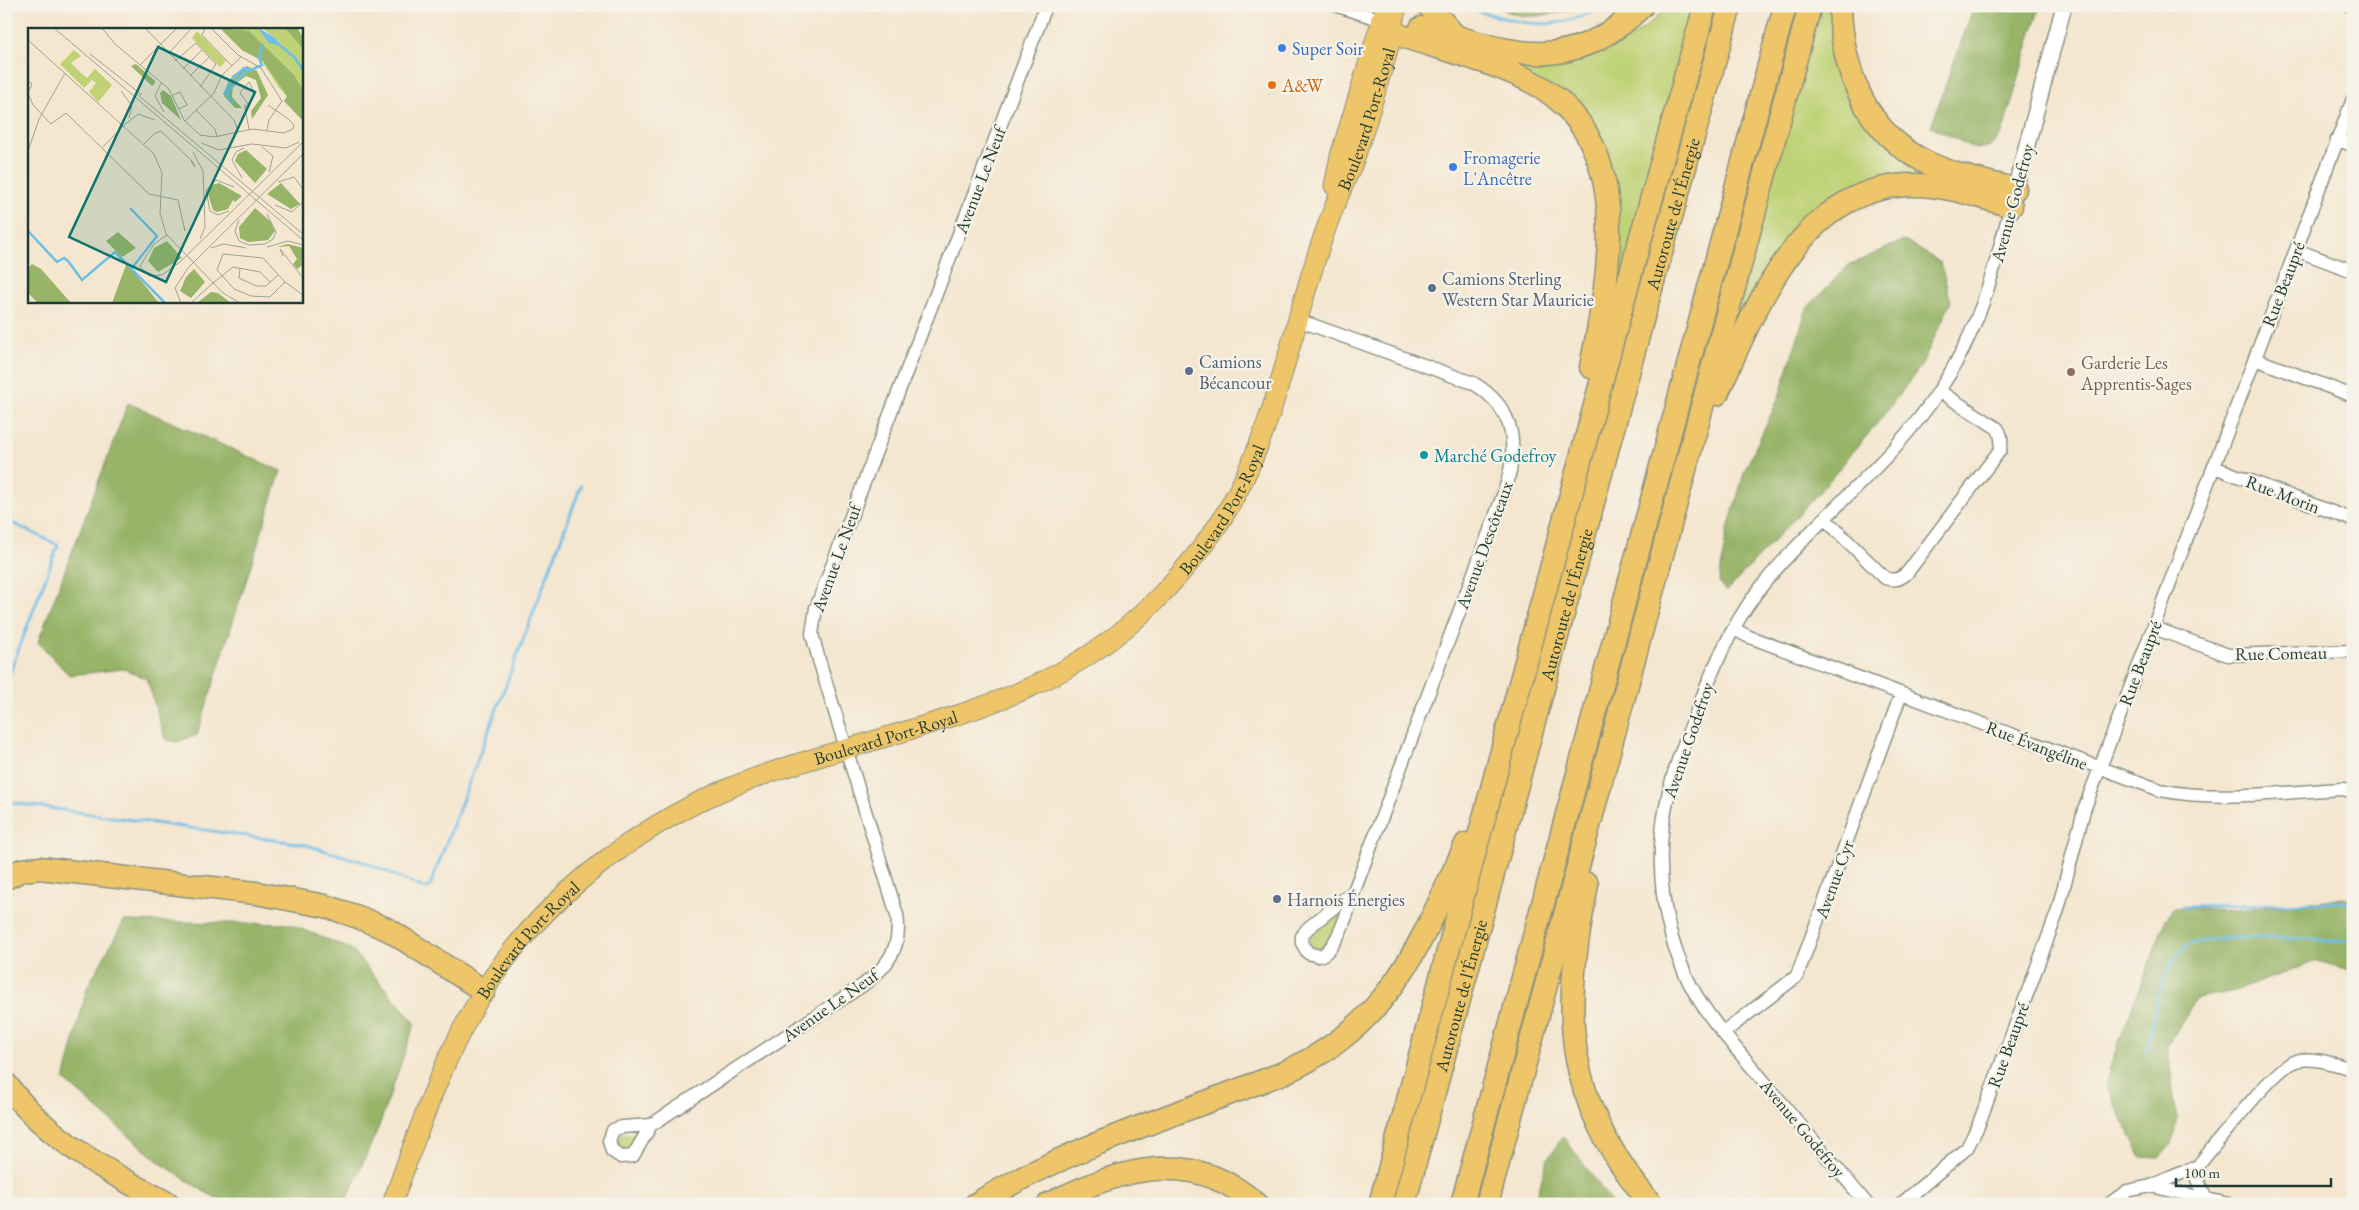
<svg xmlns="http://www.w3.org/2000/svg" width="2359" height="1210" font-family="'EB Garamond',serif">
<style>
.green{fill:#bfd276;stroke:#6f8855}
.forest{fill:#97b467;stroke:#5b784e}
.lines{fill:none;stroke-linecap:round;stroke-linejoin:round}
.stream{stroke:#6dbee8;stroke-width:3}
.minor-casing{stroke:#8a9282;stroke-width:15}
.tertiary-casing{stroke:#8a9282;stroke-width:18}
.primary-casing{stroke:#8a9282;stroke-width:21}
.motorway-casing{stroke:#8a9282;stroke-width:25}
.minor{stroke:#fff;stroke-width:12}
.tertiary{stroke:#fff;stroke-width:15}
.primary{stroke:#eec569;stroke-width:19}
.motorway{stroke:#eec569;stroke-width:22}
.shop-dot{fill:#3f7fe0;stroke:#f7f3e8;stroke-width:2}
.food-dot{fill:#e8710a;stroke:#f7f3e8;stroke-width:2}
.service-dot{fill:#5c6f8a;stroke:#f7f3e8;stroke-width:2}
.education-dot{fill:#8d6e63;stroke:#f7f3e8;stroke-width:2}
.culture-dot{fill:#0f9aa8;stroke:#f7f3e8;stroke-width:2}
.labels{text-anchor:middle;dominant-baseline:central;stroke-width:4.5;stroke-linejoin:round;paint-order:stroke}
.shop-label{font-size:18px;fill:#366cbe;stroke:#f7f3e8;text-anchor:start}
.food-label{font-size:18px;fill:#c56008;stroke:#f7f3e8;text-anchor:start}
.street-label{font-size:18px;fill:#1f3d34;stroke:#f7f3e8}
.service-label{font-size:18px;fill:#4e5e75;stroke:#f7f3e8;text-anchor:start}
.education-label{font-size:18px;fill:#785e54;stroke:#f7f3e8;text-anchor:start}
.culture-label{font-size:18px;fill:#0d838f;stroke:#f7f3e8;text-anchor:start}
.inset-river{fill:none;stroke:#6dbee8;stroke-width:2.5}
.inset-road{fill:none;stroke:#9fa291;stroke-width:1}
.view{fill:#0f766e;fill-opacity:0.15;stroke:#0f766e;stroke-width:2.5}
.inset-edge{fill:none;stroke:#1f3d34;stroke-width:2.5}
</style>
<rect width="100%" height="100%" fill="#f7f3e8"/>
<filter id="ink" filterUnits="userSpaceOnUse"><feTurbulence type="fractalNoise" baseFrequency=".02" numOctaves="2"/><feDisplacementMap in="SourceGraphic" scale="10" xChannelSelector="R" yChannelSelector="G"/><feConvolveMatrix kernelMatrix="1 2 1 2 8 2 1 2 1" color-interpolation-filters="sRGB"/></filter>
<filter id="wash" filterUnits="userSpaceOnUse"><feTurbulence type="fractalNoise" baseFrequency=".0096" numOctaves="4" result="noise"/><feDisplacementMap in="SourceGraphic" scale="20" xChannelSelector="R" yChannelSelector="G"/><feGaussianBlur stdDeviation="1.12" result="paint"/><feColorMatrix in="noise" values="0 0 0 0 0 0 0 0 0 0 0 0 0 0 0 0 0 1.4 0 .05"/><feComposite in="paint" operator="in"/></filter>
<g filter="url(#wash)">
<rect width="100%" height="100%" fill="#f4e6cf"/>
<path class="green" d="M1666,6H1695L1620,281H1616L1608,170L1516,63L1520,60C1529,62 1541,65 1551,64C1591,62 1641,40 1666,6Z
M1818,6H1831L1839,80L1859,114L1927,175L1849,192L1738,322L1735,321Z
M1345,906C1339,920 1334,938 1321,948L1312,947L1308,940L1311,933Z
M623,1134L638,1133L639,1135L630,1146L624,1149L620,1148L617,1139Z"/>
<path class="forest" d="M1497,6H1584L1579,9C1546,13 1529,25 1497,6Z
M1974,6H2040L2002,134L1990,147L1975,149L1931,126Z
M1904,240L1940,262L1951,302L1921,366L1879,421L1823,488L1726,592L1719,582L1726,536L1745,470L1779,397L1807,308L1848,266Z
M128,403L281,471L197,735L176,742L165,739L147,679L124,669L69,675L38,642Z
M2353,897V971L2317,961L2235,991L2197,998L2167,1046L2177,1118L2172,1144L2159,1158L2141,1157L2106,1084L2110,1066L2166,919L2174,908L2238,910Z
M124,921L289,924L351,949L415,1023L379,1126L345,1204H228L203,1191L159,1162L64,1080L87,988Z
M1563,1136L1613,1204H1535L1547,1160Z"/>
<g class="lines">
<path class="stream" d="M1459,6C1518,21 1546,37 1604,6
M6,520L58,545L6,683
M6,802L303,844L367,863L426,889L430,886L581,486
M2183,907L2340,902L2353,904
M2147,1051C2153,1022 2159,968 2184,948C2208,931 2313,940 2347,941L2353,943"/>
</g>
</g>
<g filter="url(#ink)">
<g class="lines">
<defs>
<path id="minor" d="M1338,6L1382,20
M2350,6L2353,7
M2337,140L2353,145
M2296,250L2353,271
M1298,320L1473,383C1517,409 1519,448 1504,493L1354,891C1349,908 1337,952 1319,956L1308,953L1302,943V936L1307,929L1354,891
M2255,359L2353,396
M2214,467L2353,520
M1825,519L1885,578C1894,581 1899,580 1907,573L2000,450C2002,441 2002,435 1997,428L1939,391
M2154,628L2228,655L2353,651
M1734,629L1747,636L2160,790C2217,802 2283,792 2342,789L2353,791
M1723,1033L1797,976L1901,694
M651,1125L633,1156L621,1157L612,1151L609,1141L613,1130L622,1127L651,1125L863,985C888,967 902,947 897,915L819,660L812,634L816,608L1046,6
M2198,1166L2151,1186L2228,1204
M2206,1199L2196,1177L2198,1166C2214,1146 2276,1066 2296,1061C2313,1056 2336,1065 2353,1069
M1867,1204C1830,1160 1793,1117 1757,1073C1733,1045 1707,1017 1690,984C1663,931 1654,864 1666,806C1672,771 1686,739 1699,706C1715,662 1735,618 1765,582C1820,515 1891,464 1939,391C1979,331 1993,274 2011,206
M1901,1204L1967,1148L1978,1126L2057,913L2084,810L2353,99
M2109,1204L2127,1191L2151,1186"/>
<path id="tertiary" d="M2013,197L2064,6"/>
<g id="primary">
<path d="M1334,186L1340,156L1385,9"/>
<path id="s1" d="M392,1204C418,1132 443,1056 484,991C538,903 634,828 729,788C780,767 834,753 886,737C990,706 1078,680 1156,600C1185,570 1212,538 1232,502C1279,418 1293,319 1326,229C1334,205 1345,183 1354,160C1369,118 1380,75 1393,33L1394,18L1397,6"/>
</g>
<g id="motorway">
<path d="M1429,6L1455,36"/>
<path d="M1840,6C1842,71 1866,134 1928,163C1956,176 1986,182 2015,189"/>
<path d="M1382,20L1393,33C1437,48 1500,63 1539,86C1637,145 1609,276 1591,367"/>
<path d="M1421,28C1433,32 1446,33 1458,37C1532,61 1583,64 1642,6"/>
<path d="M1717,394C1755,309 1802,183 1915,185C1947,185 1980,197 2011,206"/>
<path d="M6,878L22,870L40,868L256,893L325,906L358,917L389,930L484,991"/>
<path d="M1587,884C1562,1015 1561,1096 1651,1204"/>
<path d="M6,1084C47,1139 109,1173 169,1204"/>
<path d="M976,1204C1072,1145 1180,1114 1283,1073C1391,1026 1421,942 1466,844"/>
<path d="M1049,1204C1118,1169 1191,1146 1256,1204"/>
<path d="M1380,1204L1622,305L1705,6"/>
<path id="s2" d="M1404,1204L1642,321L1730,6"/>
<path d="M1462,1204L1785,6"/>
<path d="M1487,1204L1810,6"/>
</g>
</defs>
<use href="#minor" class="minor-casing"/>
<use href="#tertiary" class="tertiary-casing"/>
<use href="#primary" class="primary-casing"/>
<use href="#motorway" class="motorway-casing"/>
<use href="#minor" class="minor"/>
<use href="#tertiary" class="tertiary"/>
<use href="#primary" class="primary"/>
<use href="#motorway" class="motorway"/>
</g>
</g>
<g class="shop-dot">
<circle cx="1282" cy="48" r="5"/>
<circle cx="1453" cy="167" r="5"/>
</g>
<circle class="food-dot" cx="1272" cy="85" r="5"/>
<g class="service-dot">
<circle cx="1432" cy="288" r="5"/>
<circle cx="1189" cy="371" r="5"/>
<circle cx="1277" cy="899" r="5"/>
</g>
<circle class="education-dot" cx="2071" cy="372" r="5"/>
<circle class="culture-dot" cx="1424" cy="455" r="5"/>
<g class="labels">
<g class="shop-label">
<text x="1292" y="48">Super Soir</text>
<text x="1463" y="157">Fromagerie<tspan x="1463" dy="21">L'Ancêtre</tspan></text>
</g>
<g class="food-label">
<text x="1282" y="85">A&amp;W</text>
</g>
<g class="street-label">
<text stroke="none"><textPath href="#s1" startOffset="1558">Boulevard Port-Royal</textPath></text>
<text transform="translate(980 180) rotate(-69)">Avenue Le Neuf</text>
<text transform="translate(2012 203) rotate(-75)">Avenue Godefroy</text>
<text stroke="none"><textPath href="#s2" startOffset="1026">Autoroute de l'Énergie</textPath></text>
<text transform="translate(2283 284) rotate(-69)">Rue Beaupré</text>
<text transform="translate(2283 494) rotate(21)">Rue Morin</text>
<text stroke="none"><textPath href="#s1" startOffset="1140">Boulevard Port-Royal</textPath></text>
<text transform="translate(1484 545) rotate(-70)">Avenue Descôteaux</text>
<text transform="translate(836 558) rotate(-70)">Avenue Le Neuf</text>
<text stroke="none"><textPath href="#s2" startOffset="621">Autoroute de l'Énergie</textPath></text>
<text transform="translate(2281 653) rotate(-1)">Rue Comeau</text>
<text transform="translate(2140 663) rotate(-69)">Rue Beaupré</text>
<text stroke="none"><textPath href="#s1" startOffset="720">Boulevard Port-Royal</textPath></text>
<text transform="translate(1688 740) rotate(-71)">Avenue Godefroy</text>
<text transform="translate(2037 745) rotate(21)">Rue Évangéline</text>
<text transform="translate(1834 879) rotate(-70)">Avenue Cyr</text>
<text stroke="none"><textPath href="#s1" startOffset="300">Boulevard Port-Royal</textPath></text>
<text stroke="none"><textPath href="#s2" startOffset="216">Autoroute de l'Énergie</textPath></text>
<text transform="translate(830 1005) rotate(-35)">Avenue Le Neuf</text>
<text transform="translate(2008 1045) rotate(-70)">Rue Beaupré</text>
<text transform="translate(1803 1128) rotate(50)">Avenue Godefroy</text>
</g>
<g class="service-label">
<text x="1442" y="278">Camions Sterling<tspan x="1442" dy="21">Western Star Mauricie</tspan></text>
<text x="1199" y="361">Camions<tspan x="1199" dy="21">Bécancour</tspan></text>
<text x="1287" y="899">Harnois Énergies</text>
</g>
<g class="education-label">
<text x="2081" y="362">Garderie Les<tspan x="2081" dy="21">Apprentis-Sages</tspan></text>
</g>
<g class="culture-label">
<text x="1434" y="455">Marché Godefroy</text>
</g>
</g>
<g transform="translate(28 28)">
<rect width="275" height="275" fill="#f4e6cf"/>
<path d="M192,0H232V1L255,17L234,0H257L275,21V85L251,60L234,33L214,22ZM169,3L198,33L192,39L164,10ZM46,22L53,28L43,35L53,45L59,50L67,41L84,57L70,74L61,64L68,55L64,52L56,60L32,36Z" fill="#bfd276"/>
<path d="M192,0L221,3L266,47L275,62V93L256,73L259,68L235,33L214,22ZM257,0H269L275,9V21ZM108,36L127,53V55L124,58L103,38ZM219,38L229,43L240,67L224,91L223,83L233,70L228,52L218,48L205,58L204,69L214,80H207L196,68L204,48ZM135,62L143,68L153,92L134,75L132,65ZM218,122L239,141L227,155L207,133L210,126ZM191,155L214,168L207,174L205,172L200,181L189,184L185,182L180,166L184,157ZM253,155L272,176L263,181L239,166ZM227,180L242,193L247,203L240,212L220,214L212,210L211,199ZM90,204L108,220L94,229L78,213ZM139,213L154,230L130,244L120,233L126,220ZM260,216L275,220V237L269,241L265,236L269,231L261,218L249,219ZM4,236L13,241L43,275H10L0,265V240ZM98,237L102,239L131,275H84ZM166,241L177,254L163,270L152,263L158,249ZM183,264L190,265L203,275H169Z" fill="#97b467"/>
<path d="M230,0L246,9L255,19L241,15Z" fill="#6dbee8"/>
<path class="inset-river" d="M253,18L267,30L275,42M196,67L202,53L216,40L221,42M206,75L200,70V64L216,45L234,37L231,30L235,16M102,180L129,208L104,240M0,203L29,234L36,230L40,233L54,252L87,224L137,275"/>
<path class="inset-road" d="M26,0L275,212M74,0L87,16L141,61L156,92L172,107L186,109L225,101L256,105L265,101L266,97L259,90L240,77M117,0L206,92L210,103M177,0L174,7L204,38M183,0L210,27L233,40L254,73L241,92L239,102M0,12L126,126L134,145L132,185L138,206L195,265L212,275M62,26L114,67M140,26L164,0M147,33L168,15L188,36L172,59M112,37L149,0M155,41L174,22M162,48L181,29M0,52L4,56L0,65L5,77L23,96L38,85L121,166L150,172L157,203L156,198M133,55L127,68L136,84M93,63L104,78L101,90M109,66L275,206M145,67L152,64L159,77L151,81M217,76V80L220,76L227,67V66L221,54L212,65L220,76M217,80L221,101M168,82L187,101L189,109M157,93L186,65L194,47L213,29M95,98L110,86L127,92M173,115L191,122L224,116L258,120L271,114M116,116L127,105L133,103L165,134L167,139L163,133M75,119L95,98M234,119L245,128L241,144M0,123L11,91L37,45M165,124L175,143L177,199L172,211M214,150L204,132L208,124L216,120M250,154L266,149L275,161M247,177L264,184L275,174M201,183L190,187L182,183L178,162L188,152L206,159M211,192L207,203L211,213L221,217L237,216L245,211L248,204L239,186M139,207L126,216L112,238L121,248L134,247L152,234L275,114M239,219L260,213L275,217M183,220L196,216L218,220M255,228L252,221L275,250M212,240L211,250L228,258H238L250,247M257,254L242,269L223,268L206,261L189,242L195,226L235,230L257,254L275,267M185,255L205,239L232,244L242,254M153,275L147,260L160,240L275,126M163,275L185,255"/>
<path class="view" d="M130,19L227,64L138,254L41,209Z"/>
<rect width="275" height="275" class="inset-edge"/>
</g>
<rect width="2359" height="1210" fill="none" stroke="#f7f3e8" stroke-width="25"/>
<path d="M2176 1178v8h155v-8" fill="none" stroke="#1f3d34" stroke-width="2.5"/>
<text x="2184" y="1178" font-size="15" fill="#1f3d34" stroke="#f7f3e8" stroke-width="4" paint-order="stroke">100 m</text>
</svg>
